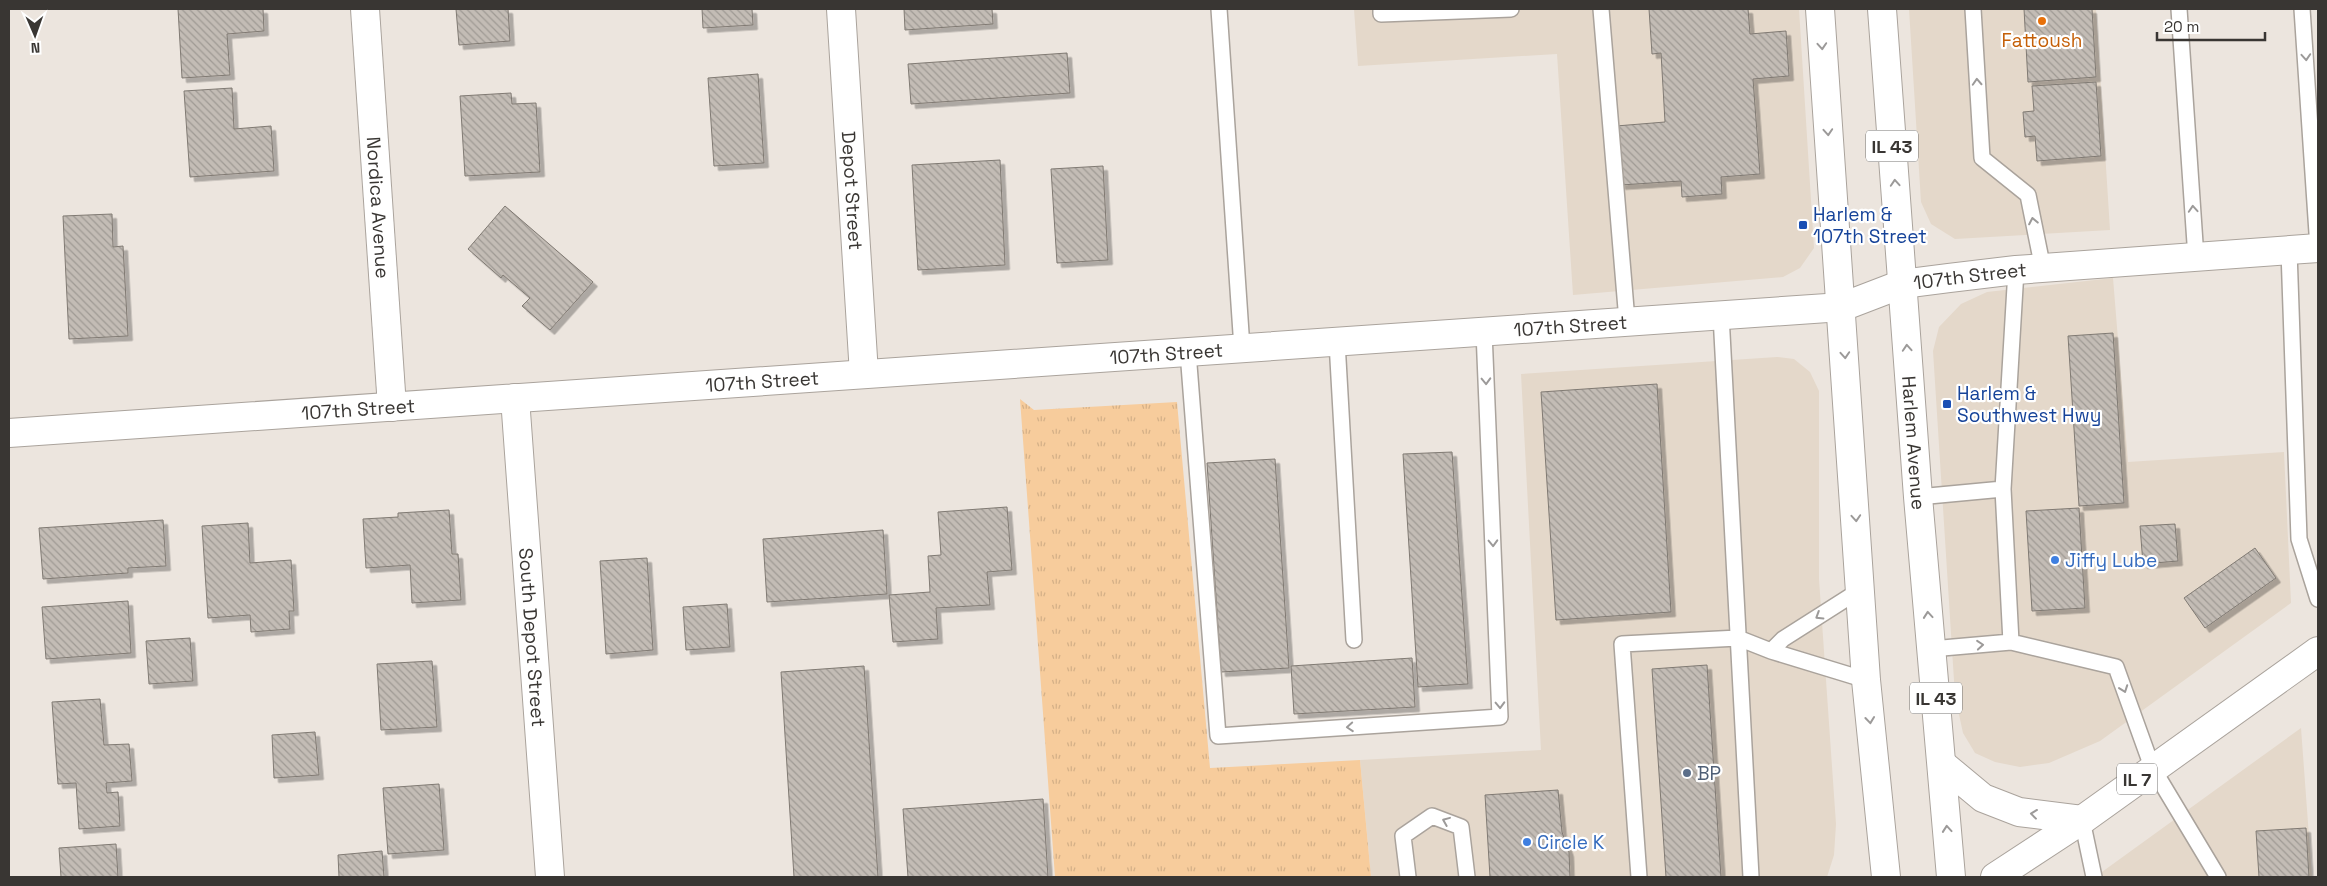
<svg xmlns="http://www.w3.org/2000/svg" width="2327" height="886" font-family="'Space Grotesk',sans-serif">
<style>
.built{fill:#e4d8ca}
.grass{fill:url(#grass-tufts)}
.building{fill:url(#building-back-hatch);stroke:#807a73;filter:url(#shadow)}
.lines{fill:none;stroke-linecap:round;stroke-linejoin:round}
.service-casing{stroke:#aaa39c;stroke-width:18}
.minor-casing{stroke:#aaa39c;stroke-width:30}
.primary-casing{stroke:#aaa39c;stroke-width:30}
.service{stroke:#fff;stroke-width:15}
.minor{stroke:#fff;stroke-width:28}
.primary{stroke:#fff;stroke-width:28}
.oneway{stroke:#9c9a99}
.food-dot{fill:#e8710a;stroke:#fff;stroke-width:2}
.transit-dot{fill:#1a4fb4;stroke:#fff;stroke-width:2}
.shop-dot{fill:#3f7fe0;stroke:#fff;stroke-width:2}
.service-dot{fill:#5c6f8a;stroke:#fff;stroke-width:2}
.labels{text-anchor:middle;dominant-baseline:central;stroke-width:4.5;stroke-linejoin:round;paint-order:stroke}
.shield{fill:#fff;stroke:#747270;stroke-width:1}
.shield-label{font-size:18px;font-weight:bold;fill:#393633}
.food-label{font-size:19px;fill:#c56008;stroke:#fff}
.street-label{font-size:19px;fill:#393633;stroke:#fff}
.transit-label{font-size:19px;fill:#164399;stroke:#fff;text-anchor:start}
.shop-label{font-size:19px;fill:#366cbe;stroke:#fff;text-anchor:start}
.service-label{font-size:19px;fill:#4e5e75;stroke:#fff;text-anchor:start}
</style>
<defs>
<pattern id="grass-tufts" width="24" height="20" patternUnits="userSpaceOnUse" patternTransform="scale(1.25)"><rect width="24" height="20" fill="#f7cc9c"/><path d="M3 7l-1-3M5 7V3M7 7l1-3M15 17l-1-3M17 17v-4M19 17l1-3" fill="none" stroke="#d4b087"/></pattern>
<pattern id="building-back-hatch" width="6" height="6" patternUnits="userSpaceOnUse" patternTransform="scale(1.25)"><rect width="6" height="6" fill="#c3bcb5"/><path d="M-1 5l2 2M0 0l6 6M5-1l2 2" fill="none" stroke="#9f9a94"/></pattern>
<filter id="shadow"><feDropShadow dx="4.5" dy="4.5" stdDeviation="0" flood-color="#0004"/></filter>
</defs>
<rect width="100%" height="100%" fill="#ece5de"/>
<path class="built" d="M1354,9H1799L1814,248L1800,268L1783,277L1573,295L1557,54L1358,66Z
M1909,9H2096L2110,230L1955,239L1931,224L1921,202Z
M2113,278L2128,462L2284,452L2291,603L2100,741L2049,763L2020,767L1995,762L1975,753L1963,733L1955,696L1933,351L1939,327L1961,304L1987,292Z
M1777,357L1794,359L1810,372L1819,391V579L1836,824L1834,855L1827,877H1371L1360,760L1541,750L1521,374Z
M2301,728L2312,877H2095Z"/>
<path class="grass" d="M1020,399L1034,410L1177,402L1210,768L1360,760L1371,877H1055Z"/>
<path class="building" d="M178,9H263L264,31L227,34L230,75L182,78Z
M456,9H508L510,41L459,45Z
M702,9H752L753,25L703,28Z
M904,9H992L993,24L905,30Z
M1649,9H1748L1750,34L1786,31L1789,76L1753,79L1760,174L1721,177L1722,194L1682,197L1681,181L1621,185L1616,126L1665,122L1661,53L1652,54Z
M2024,9H2092L2096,77L2028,82Z
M1067,53L1070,93L911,104L908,64Z
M758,74L764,163L714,166L708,78Z
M2096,82L2101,156L2037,161L2035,136L2025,137L2023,112L2034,111L2032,86Z
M232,88L234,129L271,126L274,171L190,177L184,91Z
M511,93L512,104L536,103L540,172L465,176L460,96Z
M1000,160L1005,265L918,270L912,165Z
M1103,166L1108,260L1057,263L1051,169Z
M505,206L593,282L550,330L522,306L530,298L503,275L501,278L468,249Z
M112,214L113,247L123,246L128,336L69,339L63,216Z
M2113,333L2124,503L2079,506L2068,336Z
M1657,384L1671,612L1556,620L1541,392Z
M1452,452L1468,684L1418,687L1403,454Z
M1275,459L1289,668L1221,672L1207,463Z
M1007,507L1012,570L987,572L990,605L936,608L938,639L893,642L889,595L930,592L928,556L941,555L938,512Z
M2079,508L2085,608L2032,611L2026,511Z
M449,510L452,554H458L461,600L412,603L410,565L366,568L363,519L398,517V513Z
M163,520L166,566L128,568V573L43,579L39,528Z
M248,523L250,563L291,560L294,611H289L290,629L251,632L250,615L208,618L202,526Z
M2175,524L2178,561L2143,564L2140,526Z
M883,530L887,594L767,602L763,539Z
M2255,548L2276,578L2205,628L2184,598Z
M647,558L653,650L606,654L600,561Z
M128,601L131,653L46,659L42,607Z
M727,604L730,647L686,650L683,607Z
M190,638L193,681L149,684L146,641Z
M1412,658L1415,707L1294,714L1291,666Z
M432,661L437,727L381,730L377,664Z
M1707,665L1721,877H1666L1652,669Z
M864,666L878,877H794L781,672Z
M100,699L104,745L129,744L132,781L106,783L107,793L118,792L120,826L79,829L76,783L58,784L52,702Z
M315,732L319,775L274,778L272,735Z
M439,784L444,850L388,854L383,788Z
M1558,790L1562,832L1569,852L1570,877H1490L1485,795Z
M1043,799L1048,877H908L903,809Z
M2306,828L2309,877H2259L2256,831Z
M116,844L118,877H61L59,848Z
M382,851L384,877H339L338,855Z"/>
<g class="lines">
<defs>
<path id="service" d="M1219,9L1242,348
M1381,9V14L1511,9
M1601,9L1627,321
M1973,9L1982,158L2028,195L2043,269
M2179,9L2196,258
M2302,9L2318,248
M2289,251L2299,539L2318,599
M1721,315L1751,877
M1337,342L1354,640
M1188,352L1218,736L1500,717L1484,332
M2003,489L2011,642
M1918,497L2003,489L2016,270
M1860,590L1783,639L1771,651L1866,680
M1931,649L2011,642L2116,667L2152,767L2218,877
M2082,820L2094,877
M1408,877L1403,836L1432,816L1461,827L1467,877
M1639,877L1622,644L1738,638L1771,651"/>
<g id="minor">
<path id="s1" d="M365,9L392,407"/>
<path id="s2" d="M841,9L864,374"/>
<path id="s3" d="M515,398L550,877"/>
<path id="s4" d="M9,433L1842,307L1902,284L1949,278L2016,270L2318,248"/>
</g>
<g id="primary">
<path d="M1820,9L1866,680L1886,877"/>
<path id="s5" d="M1882,9L1918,497L1951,877"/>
<path d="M1942,764L1983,798L2019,812L2082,820"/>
<path d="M1995,877L2082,820L2318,651"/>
</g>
</defs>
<use href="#service" class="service-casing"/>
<use href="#minor" class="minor-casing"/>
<use href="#primary" class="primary-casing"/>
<use href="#service" class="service"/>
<use href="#minor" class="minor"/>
<use href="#primary" class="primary"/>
</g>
<defs><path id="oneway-chevron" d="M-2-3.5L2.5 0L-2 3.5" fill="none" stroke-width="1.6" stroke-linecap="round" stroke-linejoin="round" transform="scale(1.25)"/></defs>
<g class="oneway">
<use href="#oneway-chevron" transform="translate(1822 46) rotate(86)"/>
<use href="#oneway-chevron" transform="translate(2306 57) rotate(86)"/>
<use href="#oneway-chevron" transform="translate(1977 82) rotate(-93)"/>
<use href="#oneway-chevron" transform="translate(1828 132) rotate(86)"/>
<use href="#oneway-chevron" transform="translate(1895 183) rotate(-94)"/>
<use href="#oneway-chevron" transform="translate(2193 209) rotate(-94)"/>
<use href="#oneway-chevron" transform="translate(2033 221) rotate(-101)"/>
<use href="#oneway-chevron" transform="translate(1907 348) rotate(-94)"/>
<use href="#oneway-chevron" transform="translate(1845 355) rotate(86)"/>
<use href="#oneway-chevron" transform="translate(1486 381) rotate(88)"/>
<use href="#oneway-chevron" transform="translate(1856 518) rotate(86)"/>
<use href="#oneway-chevron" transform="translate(1493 543) rotate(88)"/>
<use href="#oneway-chevron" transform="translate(1928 615) rotate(-95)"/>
<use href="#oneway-chevron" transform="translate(1819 616) rotate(148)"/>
<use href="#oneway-chevron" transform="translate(1980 645) rotate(-5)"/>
<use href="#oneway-chevron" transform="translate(2124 689) rotate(70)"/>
<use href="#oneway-chevron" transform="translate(1500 705) rotate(88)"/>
<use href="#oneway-chevron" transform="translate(1870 720) rotate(84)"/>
<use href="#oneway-chevron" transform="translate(1350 727) rotate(176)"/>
<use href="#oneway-chevron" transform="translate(2034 814) rotate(-173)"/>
<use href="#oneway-chevron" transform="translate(1446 821) rotate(-158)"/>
<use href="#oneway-chevron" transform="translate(1947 829) rotate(-95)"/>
</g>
<circle class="food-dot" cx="2042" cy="21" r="5"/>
<g class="transit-dot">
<rect x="1798" y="220" width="10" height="10" rx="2.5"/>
<rect x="1942" y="399" width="10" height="10" rx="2.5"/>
</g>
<g class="shop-dot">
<circle cx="2055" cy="560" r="5"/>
<circle cx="1527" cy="842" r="5"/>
</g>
<circle class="service-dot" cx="1687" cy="773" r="5"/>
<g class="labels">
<g class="shield">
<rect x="1866" y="130.5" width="52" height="31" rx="4"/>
<rect x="1910" y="682.5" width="52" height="31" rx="4"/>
<rect x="2117" y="763.5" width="40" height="31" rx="4"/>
</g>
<g class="shield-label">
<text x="1892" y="146">IL 43</text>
<text x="1936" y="698">IL 43</text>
<text x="2137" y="779">IL 7</text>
</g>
<g class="food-label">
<text x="2042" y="40">Fattoush</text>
</g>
<g class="street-label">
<text stroke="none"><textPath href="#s2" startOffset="182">Depot Street</textPath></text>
<text stroke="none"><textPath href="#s1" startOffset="199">Nordica Avenue</textPath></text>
<text stroke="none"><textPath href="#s4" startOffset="1970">107th Street</textPath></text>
<text stroke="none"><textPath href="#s4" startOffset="1565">107th Street</textPath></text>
<text stroke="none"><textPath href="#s4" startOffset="1160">107th Street</textPath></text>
<text stroke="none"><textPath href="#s4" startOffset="755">107th Street</textPath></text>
<text stroke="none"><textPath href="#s4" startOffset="350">107th Street</textPath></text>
<text stroke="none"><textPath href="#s5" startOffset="435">Harlem Avenue</textPath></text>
<text stroke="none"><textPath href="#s3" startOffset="240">South Depot Street</textPath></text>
</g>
<g class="transit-label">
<text x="1813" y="214">Harlem &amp;<tspan x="1813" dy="22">107th Street</tspan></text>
<text x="1957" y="393">Harlem &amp;<tspan x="1957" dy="22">Southwest Hwy</tspan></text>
</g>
<g class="shop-label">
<text x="2065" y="560">Jiffy Lube</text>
<text x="1537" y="842">Circle K</text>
</g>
<g class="service-label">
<text x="1697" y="773">BP</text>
</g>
</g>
<rect width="2327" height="886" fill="none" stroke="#393633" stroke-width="20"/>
<g transform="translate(35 35) rotate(178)" stroke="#ffffff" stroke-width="4" paint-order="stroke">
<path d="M0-4L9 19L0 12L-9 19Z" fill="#393633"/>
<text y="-8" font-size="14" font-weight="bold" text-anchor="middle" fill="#393633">N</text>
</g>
<path d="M2157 32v8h108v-8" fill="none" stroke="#393633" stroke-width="2.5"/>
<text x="2164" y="32" font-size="15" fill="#393633" stroke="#ffffff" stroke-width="4" paint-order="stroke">20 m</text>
</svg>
